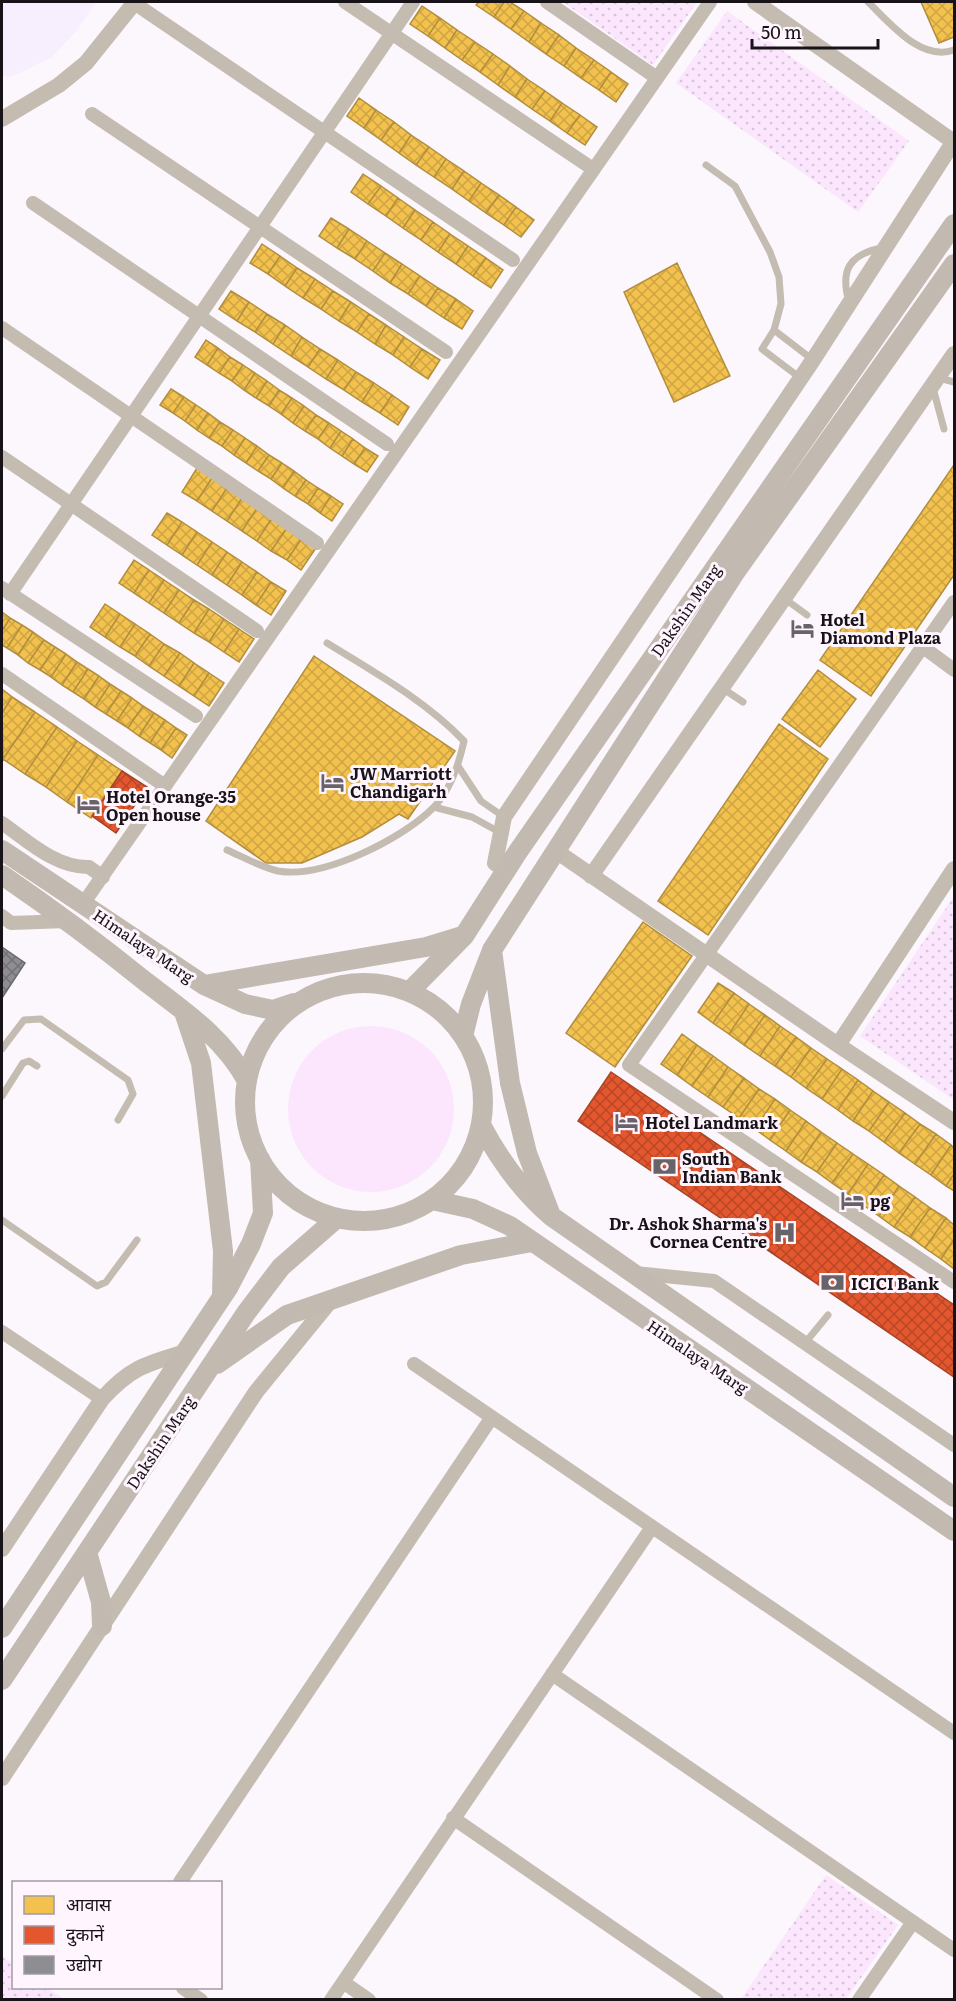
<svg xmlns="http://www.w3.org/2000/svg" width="956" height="2001" font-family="Literata,'Noto Sans Devanagari',serif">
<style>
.education{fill:#f7effe}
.park{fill:url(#park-dots)}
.garden{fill:#fbe6fd}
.homes{fill:url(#homes-cross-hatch);stroke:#b18d3e;stroke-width:1.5}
.shops{fill:url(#shops-cross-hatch);stroke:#a74327;stroke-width:1.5}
.industry{fill:url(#industry-cross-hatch);stroke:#6a686d;stroke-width:1.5}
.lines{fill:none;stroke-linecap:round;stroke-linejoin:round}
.service{stroke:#c4bbb1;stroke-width:7}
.minor{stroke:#c4bbb1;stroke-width:14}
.tertiary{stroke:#c4bbb1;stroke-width:16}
.secondary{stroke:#c2bab1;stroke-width:20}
.labels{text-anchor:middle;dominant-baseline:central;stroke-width:6;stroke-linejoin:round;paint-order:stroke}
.street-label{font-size:16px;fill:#181318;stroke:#fef5fe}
.poi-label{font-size:16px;font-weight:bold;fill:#181318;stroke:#fef5fe;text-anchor:start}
</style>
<defs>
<pattern id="park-dots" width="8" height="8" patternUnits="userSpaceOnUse" patternTransform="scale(1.5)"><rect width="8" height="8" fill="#fbe6fd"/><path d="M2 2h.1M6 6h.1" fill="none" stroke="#d6c4d8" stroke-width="1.8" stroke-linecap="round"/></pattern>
<pattern id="homes-cross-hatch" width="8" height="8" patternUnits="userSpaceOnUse" patternTransform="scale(1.5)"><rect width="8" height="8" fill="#f2c14e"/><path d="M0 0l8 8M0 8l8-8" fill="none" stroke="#cfa543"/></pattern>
<pattern id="shops-cross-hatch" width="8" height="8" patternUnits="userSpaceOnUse" patternTransform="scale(1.5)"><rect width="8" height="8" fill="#e4572e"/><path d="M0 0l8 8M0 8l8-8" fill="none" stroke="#b84726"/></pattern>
<pattern id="industry-cross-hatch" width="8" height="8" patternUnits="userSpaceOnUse" patternTransform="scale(1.5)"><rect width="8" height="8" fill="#8d8d92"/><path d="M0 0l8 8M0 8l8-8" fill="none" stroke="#727276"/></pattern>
</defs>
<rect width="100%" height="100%" fill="#fcf7fc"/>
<path class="education" d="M2,2H96L78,29L51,58L11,77L2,76Z"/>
<path class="park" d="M563,2H697L653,65Z
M727,11L909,141L858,212L676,83Z
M954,896V1100L860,1036Z
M826,1875L898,1925L846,1999H741Z
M2,1956L13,1964L14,1988H47L64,1999H2Z"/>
<path class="garden" d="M288 1109a83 83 0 1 1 166 0a83 83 0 1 1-166 0Z"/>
<path class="homes" d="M479,2H504L494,17L476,5Z
M504,2H510L524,11L511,29L494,17Z
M921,2H954V37L939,43Z
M422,6L440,18L428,36L410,24Z
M524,11L541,23L529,42L511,29Z
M440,18L457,30L445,48L428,36Z
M541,23L559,35L546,54L529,42Z
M457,30L475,42L462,60L445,48Z
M559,35L576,48L564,66L546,54Z
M475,42L493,54L480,72L462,60Z
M576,48L594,60L581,78L564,66Z
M493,54L510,66L498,85L480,72Z
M594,60L611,72L599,90L581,78Z
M510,66L527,79L515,97L498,85Z
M611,72L628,84L616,102L599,90Z
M527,79L545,91L532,109L515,97Z
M545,91L562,103L550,121L532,109Z
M359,98L376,110L364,128L347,116Z
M562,103L580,115L567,133L550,121Z
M376,110L394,122L381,140L364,128Z
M580,115L597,127L585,145L567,133Z
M394,122L411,135L399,153L381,140Z
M411,135L429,147L416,165L399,153Z
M429,147L446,159L434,177L416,165Z
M446,159L464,171L452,189L434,177Z
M464,171L481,183L469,201L452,189Z
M363,174L381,186L368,204L351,192Z
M481,183L499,195L486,213L469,201Z
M381,186L398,198L386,216L368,204Z
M499,195L516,207L504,225L486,213Z
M398,198L415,210L403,228L386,216Z
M516,207L534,220L521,237L504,225Z
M415,210L433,222L421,240L403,228Z
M331,218L349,229L337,248L319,236Z
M433,222L450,234L438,252L421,240Z
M349,229L367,241L355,259L337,248Z
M450,234L468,246L456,264L438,252Z
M367,241L385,253L373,271L355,259Z
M262,244L280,256L268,274L250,263Z
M468,246L486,258L473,276L456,264Z
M385,253L402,264L390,283L373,271Z
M280,256L297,268L285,286L268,274Z
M486,258L503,270L491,288L473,276Z
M677,263L730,376L674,402L624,292Z
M402,264L420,276L408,294L390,283Z
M297,268L315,279L303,298L285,286Z
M420,276L438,288L426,306L408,294Z
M315,279L333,291L321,309L303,298Z
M438,288L456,299L444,318L426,306Z
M231,291L249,302L237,321L219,309Z
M333,291L351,302L339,321L321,309Z
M456,299L473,311L462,329L444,318Z
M249,302L267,314L255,332L237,321Z
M351,302L369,314L357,332L339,321Z
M267,314L285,325L273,344L255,332Z
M369,314L386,325L375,344L357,332Z
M285,325L302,337L291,356L273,344Z
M386,325L404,337L393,355L375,344Z
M302,337L320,349L308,367L291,356Z
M404,337L422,349L410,367L393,355Z
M206,340L218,348L207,365L195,357Z
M218,348L230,357L219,373L207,365Z
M320,349L338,360L326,379L308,367Z
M422,349L440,360L428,379L410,367Z
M230,357L243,365L232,381L219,373Z
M338,360L356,372L344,390L326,379Z
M243,365L255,373L244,390L232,381Z
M356,372L374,383L362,402L344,390Z
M255,373L267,381L256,398L244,390Z
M267,381L279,390L269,406L256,398Z
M374,383L392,395L380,413L362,402Z
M171,389L184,397L173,413L160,405Z
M279,390L292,398L281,414L269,406Z
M392,395L409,407L398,425L380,413Z
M184,397L196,405L185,421L173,413Z
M292,398L304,406L293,423L281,414Z
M196,405L208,413L197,430L185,421Z
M304,406L316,415L305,431L293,423Z
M208,413L220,422L209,438L197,430Z
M316,415L329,423L318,439L305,431Z
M220,422L233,430L222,446L209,438Z
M329,423L341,431L330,448L318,439Z
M233,430L245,438L234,455L222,446Z
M341,431L353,439L342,456L330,448Z
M245,438L257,446L246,463L234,455Z
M353,439L365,448L354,464L342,456Z
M257,446L269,455L258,471L246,463Z
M365,448L378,456L367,472L354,464Z
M269,455L282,463L271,479L258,471Z
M282,463L294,471L283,488L271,479Z
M954,465V575L871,696L820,660Z
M197,468L212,478L197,501L182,492Z
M294,471L306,480L295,496L283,488Z
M212,478L227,488L212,511L197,501Z
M306,480L318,488L308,504L295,496Z
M227,488L242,498L227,521L212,511Z
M318,488L331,496L320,513L308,504Z
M331,496L343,504L332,521L320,513Z
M242,498L257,508L242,531L227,521Z
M257,508L272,518L257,541L242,531Z
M167,513L182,522L167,545L152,535Z
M272,518L287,528L271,551L257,541Z
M182,522L197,532L182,555L167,545Z
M287,528L302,538L287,560L271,551Z
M197,532L212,542L197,565L182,555Z
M302,538L316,548L301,570L287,560Z
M212,542L227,552L212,575L197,565Z
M227,552L242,562L227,585L212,575Z
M134,560L149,570L134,593L119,583Z
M242,562L257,572L242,595L227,585Z
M149,570L164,580L149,603L134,593Z
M257,572L271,582L256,605L242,595Z
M164,580L179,590L164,613L149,603Z
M271,582L286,591L271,615L256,605Z
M179,590L194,600L179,623L164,613Z
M194,600L209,609L194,633L179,623Z
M105,604L120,614L105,637L90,627Z
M209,609L224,619L209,642L194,633Z
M2,612L10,618L2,631Z
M120,614L135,624L120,647L105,637Z
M10,618L22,625L7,648L2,645V631Z
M224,619L239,629L224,652L209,642Z
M135,624L150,634L135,656L120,647Z
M22,625L33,632L18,655L7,648Z
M239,629L254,639L239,662L224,652Z
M33,632L44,640L28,663L18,655Z
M150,634L164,644L149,666L135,656Z
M44,640L55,647L40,670L28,663Z
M164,644L180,653L164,676L149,666Z
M55,647L66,654L51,677L40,670Z
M180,653L194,663L179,686L164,676Z
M66,654L77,662L62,685L51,677Z
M314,656L455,751L408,819L399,814L362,837L302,863H266L206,821Z
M77,662L88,669L73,692L62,685Z
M194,663L209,673L194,696L179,686Z
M88,669L99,676L84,699L73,692Z
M818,670L856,699L820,747L782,719Z
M209,673L224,683L209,706L194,696Z
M99,676L110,684L95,707L84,699Z
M110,684L121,691L106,714L95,707Z
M2,689L12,697L2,713Z
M121,691L132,698L117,721L106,714Z
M12,697L35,712L3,759L2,713Z
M132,698L143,706L128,728L117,721Z
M143,706L154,713L139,736L128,728Z
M35,712L57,727L25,774L3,759Z
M154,713L165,720L150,743L139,736Z
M165,720L176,728L161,750L150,743Z
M779,724L828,759L708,935L658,901Z
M57,727L77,741L46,787L25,774Z
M176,728L187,735L172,758L161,750Z
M77,741L98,755L67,802L46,787Z
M98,755L122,771L91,818L67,802Z
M643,922L692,956L615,1067L566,1033Z
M718,983L734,993L713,1023L698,1012Z
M734,993L749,1004L729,1034L713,1023Z
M749,1004L765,1015L744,1045L729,1034Z
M765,1015L780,1026L760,1056L744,1045Z
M780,1026L796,1037L775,1066L760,1056Z
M682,1034L697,1045L677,1075L661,1064Z
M796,1037L811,1048L791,1077L775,1066Z
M697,1045L713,1056L692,1086L677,1075Z
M811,1048L827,1059L806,1088L791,1077Z
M713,1056L728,1067L708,1097L692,1086Z
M827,1059L842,1069L822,1099L806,1088Z
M728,1067L744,1078L723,1107L708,1097Z
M842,1069L858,1080L838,1110L822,1099Z
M744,1078L759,1089L739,1118L723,1107Z
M858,1080L873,1091L853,1121L838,1110Z
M759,1089L775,1099L755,1129L739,1118Z
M873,1091L889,1102L869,1131L853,1121Z
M775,1099L790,1110L770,1140L755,1129Z
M889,1102L905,1113L884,1142L869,1131Z
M790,1110L806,1121L786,1151L770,1140Z
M905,1113L920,1124L899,1153L884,1142Z
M806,1121L821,1132L801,1162L786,1151Z
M920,1124L936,1134L915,1164L899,1153Z
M821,1132L837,1143L817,1172L801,1162Z
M936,1134L951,1145L931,1175L915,1164Z
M837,1143L853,1154L832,1183L817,1172Z
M951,1145L954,1148V1174L946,1186L931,1175Z
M853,1154L868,1164L848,1194L832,1183Z
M868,1164L884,1175L863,1205L848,1194Z
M954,1174V1191L946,1186Z
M884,1175L899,1186L879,1216L863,1205Z
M899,1186L915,1197L894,1227L879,1216Z
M915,1197L930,1208L910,1237L894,1227Z
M930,1208L946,1218L925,1248L910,1237Z
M946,1218L954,1225V1239L941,1259L925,1248Z
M954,1239V1269L941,1259Z"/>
<path class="shops" d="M122,771L147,787L116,833L92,816Z
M611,1072L954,1305V1377L578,1121Z"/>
<path class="industry" d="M2,947L25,963L2,998Z"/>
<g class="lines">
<path class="service" d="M868,2C890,23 921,62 954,50
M706,165L735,186L770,252L779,277L781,304L774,330L813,360
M849,302C840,270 849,255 881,248
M774,330L762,349L799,377
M939,378L954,382
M933,388L944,429
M785,599L807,615
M722,688L743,702
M458,766L481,801L504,817
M434,807L472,817L501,833
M227,850C243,857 261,867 278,871C323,879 402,839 433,808C450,791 459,764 464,741C426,701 374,672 327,643
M2,1049L24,1020L41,1019L128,1080L133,1094L118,1120
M2,1096L23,1063L29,1061L37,1066
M2,1220L97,1286L106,1282L137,1240
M805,1343L828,1315"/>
<path class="minor" d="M345,2L593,169
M547,2L657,78
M134,3L513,260
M92,114L446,352
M33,203L387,444
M2,328L317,543
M2,457L257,631
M2,588L196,716
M10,594L413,2
M954,602L629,1065L954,1282
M923,647L954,670
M2,674L165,786
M2,823C28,841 56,868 89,867L103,877
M83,904L710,2
M2,916L11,923L67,921
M635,1273L714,1281L954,1445
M2,1332L102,1399
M414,1364L954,1733
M552,1674L954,1950
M453,1818L717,2000
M180,1882L492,1417
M343,1982L369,2000
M183,1988L201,2000
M331,2000L652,1527
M859,2000L913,1922"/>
<path class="tertiary" d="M755,2L954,142
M2,119L59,85L86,63L135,2
M556,851L838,1045L954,1122
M507,871L495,863L504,817L813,360L954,141
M591,876L954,354
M838,1045L954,869
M2,1549L102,1399C131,1367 146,1364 186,1352
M2,1778L256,1392L332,1299"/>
<path class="secondary" d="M2,850L204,985L245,1004L273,1010L294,1003
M2,875C52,909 99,944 146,982C184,1011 224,1038 247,1081
M492,950L510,1083L527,1153L550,1213
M245 1102a119 119 0 1 1 238 0a119 119 0 1 1-238 0Z
M204,985L426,947L462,936
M410,991L464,936L517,853L954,224
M184,1012L201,1063L223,1251L222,1296
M463,1036L471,1004L492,950L734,574L954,264
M481,1125C499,1159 521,1190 551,1216L954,1497
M432,1200L473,1209L510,1226L954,1531
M217,1364L287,1315L461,1255L532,1242
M87,1552L101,1602L102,1626
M2,1628L228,1288L251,1244L263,1213L260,1159
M2,1680L246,1313L281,1267L337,1218"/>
</g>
<defs>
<symbol id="hotel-bare" viewBox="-9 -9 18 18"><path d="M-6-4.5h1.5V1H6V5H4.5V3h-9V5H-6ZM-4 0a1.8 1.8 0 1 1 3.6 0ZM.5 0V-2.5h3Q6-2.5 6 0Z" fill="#686368" stroke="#fef5fe" stroke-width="2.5" paint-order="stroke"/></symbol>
<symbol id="bank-bare" viewBox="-9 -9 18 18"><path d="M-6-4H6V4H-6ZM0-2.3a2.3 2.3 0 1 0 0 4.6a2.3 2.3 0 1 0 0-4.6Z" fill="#686368" stroke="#fef5fe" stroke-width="2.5" paint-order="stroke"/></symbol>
<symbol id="hospital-bare" viewBox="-9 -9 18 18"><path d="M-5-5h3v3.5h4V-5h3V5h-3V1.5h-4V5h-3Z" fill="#686368" stroke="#fef5fe" stroke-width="2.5" paint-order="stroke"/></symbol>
</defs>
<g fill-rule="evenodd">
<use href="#hotel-bare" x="786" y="612" width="33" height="33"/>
<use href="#hotel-bare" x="316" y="766" width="33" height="33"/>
<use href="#hotel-bare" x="72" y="788" width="33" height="33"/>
<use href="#hotel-bare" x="610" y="1106" width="33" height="33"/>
<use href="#bank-bare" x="648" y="1150" width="33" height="33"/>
<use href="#hotel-bare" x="836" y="1184" width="33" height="33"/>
<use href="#hospital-bare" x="768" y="1216" width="33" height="33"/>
<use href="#bank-bare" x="816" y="1266" width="33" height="33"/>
</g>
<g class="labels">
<g class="street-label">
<text transform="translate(685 610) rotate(-55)">Dakshin Marg</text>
<text transform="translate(144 945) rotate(34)">Himalaya Marg</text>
<text transform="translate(698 1356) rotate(34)">Himalaya Marg</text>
<text transform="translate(160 1442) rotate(-56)">Dakshin Marg</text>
</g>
<g class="poi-label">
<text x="820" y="619">Hotel<tspan x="820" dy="18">Diamond Plaza</tspan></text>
<text x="350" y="773">JW Marriott<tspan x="350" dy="18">Chandigarh</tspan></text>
<text x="106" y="796">Hotel Orange-35<tspan x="106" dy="18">Open house</tspan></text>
<text x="645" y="1122">Hotel Landmark</text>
<text x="682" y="1158">South<tspan x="682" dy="18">Indian Bank</tspan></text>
<text x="870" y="1200">pg</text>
<text x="767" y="1223" text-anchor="end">Dr. Ashok Sharma's<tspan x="767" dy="18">Cornea Centre</tspan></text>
<text x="851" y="1283">ICICI Bank</text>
</g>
</g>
<rect width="956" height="2001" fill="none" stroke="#181318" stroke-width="6"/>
<rect x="12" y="1881" width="210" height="108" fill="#fef5fe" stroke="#a29ba2" stroke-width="1.5"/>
<rect x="24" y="1896" width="30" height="18" fill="#f2c14e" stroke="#a29ba2" stroke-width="1.5"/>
<text x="66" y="1911" font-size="18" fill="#181318">आवास</text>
<rect x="24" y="1926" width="30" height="18" fill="#e4572e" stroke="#a29ba2" stroke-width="1.5"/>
<text x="66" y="1941" font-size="18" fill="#181318">दुकानें</text>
<rect x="24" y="1956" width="30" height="18" fill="#8d8d92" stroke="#a29ba2" stroke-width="1.5"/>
<text x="66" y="1971" font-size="18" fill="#181318">उद्योग</text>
<path d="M752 39v9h126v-9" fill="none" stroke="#181318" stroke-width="3"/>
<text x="761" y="39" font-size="18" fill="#181318" stroke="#fef5fe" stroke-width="4.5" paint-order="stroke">50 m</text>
</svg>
